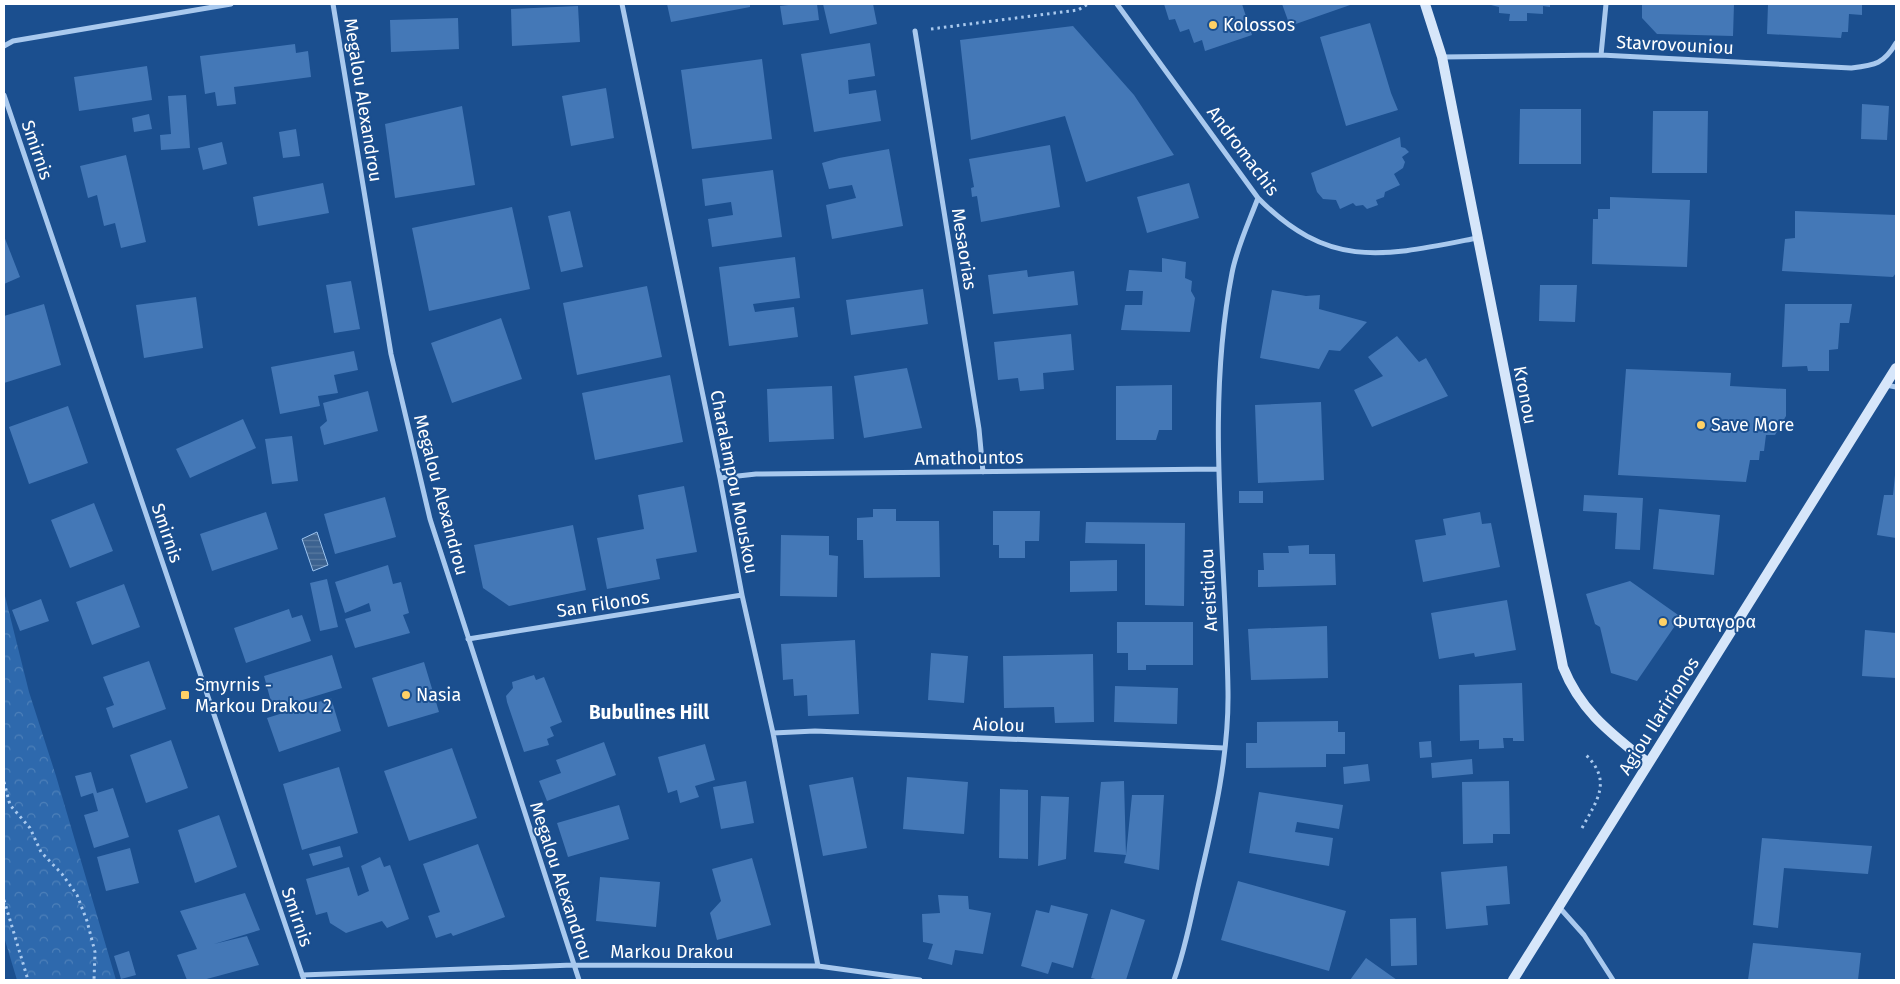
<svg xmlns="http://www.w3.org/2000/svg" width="1900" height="984" font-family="'Fira Sans',sans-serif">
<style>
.park{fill:url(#park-crowns)}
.water{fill:url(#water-rules);stroke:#9cc4f0}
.building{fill:#4478b7}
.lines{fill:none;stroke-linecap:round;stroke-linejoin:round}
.path{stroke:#a9c9ee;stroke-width:3;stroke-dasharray:2.5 4;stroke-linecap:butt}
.street{stroke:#a9c9ee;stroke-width:5}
.secondary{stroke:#d6e6fa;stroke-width:10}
.poi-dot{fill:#ffd166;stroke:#1b4f8f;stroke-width:2}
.labels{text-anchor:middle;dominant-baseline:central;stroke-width:4;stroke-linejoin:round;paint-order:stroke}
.poi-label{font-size:18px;fill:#fff;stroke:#1b4f8f;text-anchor:start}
.street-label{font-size:18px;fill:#fff;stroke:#1b4f8f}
.neighbourhood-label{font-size:19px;font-weight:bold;fill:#fff;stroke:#1b4f8f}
</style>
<defs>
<pattern id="park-crowns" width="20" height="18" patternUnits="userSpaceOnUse" patternTransform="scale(1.25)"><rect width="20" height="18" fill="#2e69ad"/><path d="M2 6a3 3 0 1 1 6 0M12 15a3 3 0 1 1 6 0" fill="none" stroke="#4d80b9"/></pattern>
<pattern id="water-rules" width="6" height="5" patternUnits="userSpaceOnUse" patternTransform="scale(1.25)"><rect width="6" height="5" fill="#3c6290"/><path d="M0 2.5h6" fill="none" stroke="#597aa1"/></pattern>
</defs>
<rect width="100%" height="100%" fill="#1b4f8f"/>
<path class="park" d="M4,592L29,692L56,776L116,980H17L4,937Z"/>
<path class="water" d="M317,532L328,565L313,571L302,539Z"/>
<path class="building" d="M667,4H750V7L671,22Z
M797,4H817L819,20L783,25L780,6Z
M823,4H873L877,24L830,34Z
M1164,4H1242L1252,35L1205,51L1202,40L1194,43L1189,29L1180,32L1175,19L1169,20Z
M1282,4H1353L1290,26Z
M1487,4H1550V7L1543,6V14L1527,13V21H1509L1510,14L1499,13V7Z
M1642,4H1734L1733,36L1657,34L1642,18Z
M1768,4H1862V15L1849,14L1848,32H1842L1841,38L1767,34Z
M578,6L580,42L512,46L511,9Z
M458,18L459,49L391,52L390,20Z
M1370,23L1391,93L1398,110L1346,126L1320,37Z
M1073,26L1134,95L1174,155L1086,182L1065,116L971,140L960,40Z
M870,43L875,76L848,80L849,94L876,90L881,121L814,132L801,54Z
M295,44L296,53L308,51L311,77L234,87L236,104L217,106L215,92L205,94L200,56Z
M762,59L772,139L692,149L681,70Z
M147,66L152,100L79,111L74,77Z
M606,88L614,138L571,146L562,96Z
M186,95L190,148L161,150L160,135L171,134L168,96Z
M1862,104L1889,106L1887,140L1861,139Z
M462,106L475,185L395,198L385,124Z
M1520,109H1581V164H1519Z
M1653,111H1708L1707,173H1652Z
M149,114L152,129L134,132L132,118Z
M296,129L300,156L283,158L279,132Z
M1400,137L1401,147L1405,148L1409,152L1402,157L1405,162L1403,168L1394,174L1400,185L1385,192L1384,197L1376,200L1378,205L1367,209L1363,205L1356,206L1353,203L1340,209L1336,200L1323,199L1317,192L1311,173Z
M222,142L227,164L203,170L198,148Z
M1050,145L1060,207L981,222L977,196L972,197L971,188L974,187L969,159Z
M889,149L903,226L832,239L826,205L856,198L852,185L829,189L822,163L839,158Z
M126,155L146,242L121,248L115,223L104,226L97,195L88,198L80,166Z
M773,170L782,237L712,247L708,219L733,215L731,202L705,206L702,179Z
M323,183L329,213L258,226L253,197Z
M1189,183L1199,218L1147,233L1137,197Z
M1610,197L1690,200L1687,267L1592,264L1593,219H1598V209H1610Z
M512,207L530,289L429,311L412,228Z
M570,211L583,267L561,272L548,216Z
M1795,211L1896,215V273L1893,277L1782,271L1785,239L1795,238Z
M4,236L20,277L4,284Z
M795,257L800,298L753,304L755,312L794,307L798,337L729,346L719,267Z
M1162,258L1186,262L1185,278L1192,281L1191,291L1195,298L1190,332L1121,330L1125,305H1142L1143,291H1126L1129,270L1162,272Z
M1027,270L1028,277L1074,271L1078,305L993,314L988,275Z
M351,281L360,329L334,333L326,285Z
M1540,285H1577L1575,322L1539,321Z
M647,286L662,357L577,375L563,303Z
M923,289L928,324L851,335L846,300Z
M1272,290L1306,296L1320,295L1319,309L1367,322L1340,351L1329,350L1319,369L1260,358Z
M196,297L203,348L144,358L136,305Z
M44,304L61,365L4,383V316Z
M1785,304H1852L1849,323H1840L1838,349L1829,350V371H1808L1807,366L1782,367Z
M501,318L522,379L452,403L431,343Z
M1071,334L1074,370L1043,373L1044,389L1020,391L1018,378L998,380L994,342Z
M1397,336L1419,362L1426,358L1448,396L1372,427L1354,390L1383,376L1368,357Z
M354,351L358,370L334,375L338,393L318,396L320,406L280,414L271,367Z
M907,368L922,428L864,438L854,376Z
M1626,369L1731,373L1730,386L1786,389V416L1775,435H1766L1764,451H1760L1759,460H1750L1746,482L1618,475Z
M670,375L683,442L595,460L582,393Z
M1172,385V430H1159L1156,440H1116V386Z
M832,386L834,439L769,442L767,389Z
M368,391L378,431L324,445L320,427L327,421L323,403Z
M1321,402L1324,480L1258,483L1255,405Z
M68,406L88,463L29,484L9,427Z
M243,419L256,448L190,478L176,449Z
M292,436L298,481L272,484L265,439Z
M1895,475H1896V538L1877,535L1884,495H1893Z
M684,486L697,552L656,559L660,579L607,589L597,538L644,529L638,495Z
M1239,491H1263V503H1239Z
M1584,495L1643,498L1640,550L1615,549L1617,513L1583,511Z
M385,497L396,537L335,554L324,514Z
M94,503L113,551L70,568L51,520Z
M873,509H896V521H939L940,577L864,578L863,540H857V518L873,517Z
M1659,509L1720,515L1714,575L1653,569Z
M993,511H1040L1039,541H1025V558H999V545H993Z
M266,512L278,549L212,571L200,534Z
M1480,512L1482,524L1491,523L1500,567L1423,582L1415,540L1446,535L1443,519Z
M1086,522L1185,523L1184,606L1145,605V544L1085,543Z
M573,525L586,590L509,606L483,588L474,545Z
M781,535L829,536V555L838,556L837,597L780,596Z
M1309,545V554H1335L1336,585L1258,587V570H1264L1263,553H1289L1288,546Z
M1117,560V591L1070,592V561Z
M388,565L393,584L401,582L409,613L403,615L410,633L355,648L345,619L371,611L369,603L345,613L335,582Z
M327,579L338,627L320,631L310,583Z
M1630,581L1681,617L1637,681L1611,673L1600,627L1595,624L1586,594Z
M124,584L140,627L92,645L76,602Z
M41,599L49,621L20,631L12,610Z
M1507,600L1516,650L1475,657L1474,653L1439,659L1431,613Z
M289,609L292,618L302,615L311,641L246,663L234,628Z
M1117,622H1193V665H1146V670H1128V653H1117Z
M1327,626L1328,678L1251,680L1248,629Z
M1865,630L1896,633V678L1862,676Z
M855,640L859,714L808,716L807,695L794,696L793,679L783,680L781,644Z
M931,653L968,656L964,703L928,700Z
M1093,654L1094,722L1055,723L1054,707L1004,708L1003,656Z
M332,655L342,688L273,709L264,676Z
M149,661L166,709L113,728L106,708L114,705L103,677Z
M424,662L439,712L388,727L372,678Z
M534,675L536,680L544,677L562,722L550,727L554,736L547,739L549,745L524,752L507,702L506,696L513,688L512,682Z
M1522,683L1524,741H1513V738H1503L1504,748L1479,749V740L1460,741L1459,685Z
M1115,686L1178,688L1177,724L1114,722Z
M331,698L341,731L279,752L267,718Z
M1338,721V732H1345V754H1326V767L1246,768V743H1257V722Z
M171,740L188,788L146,803L130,755Z
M1431,741L1432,757L1420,758L1419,742Z
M604,742L616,775L547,801L539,781L561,773L556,760Z
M705,744L715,780L695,786L699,797L680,803L677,790L668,793L658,757Z
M452,748L477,818L409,841L384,771Z
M1472,759L1473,774L1432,778L1431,763Z
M1368,764L1370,781L1344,784L1343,767Z
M339,767L358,833L302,850L283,784Z
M91,772L97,793L113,788L129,837L94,848L84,815L98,811L93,793L81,797L75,776Z
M853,777L867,848L823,856L809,785Z
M907,777L968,782L964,834L903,829Z
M746,781L754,823L721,829L713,787Z
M1124,781L1126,855L1132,795H1164L1159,870L1124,863L1126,855L1094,852L1101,782Z
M1509,781L1510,834H1493V843L1463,844L1462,782Z
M1000,789L1028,790V859L999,858Z
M1259,792L1343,805L1339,829L1297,822L1295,832L1333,838L1329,866L1249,853Z
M1041,796L1069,797L1066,859L1038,866Z
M619,805L629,839L568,857L557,823Z
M219,815L237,867L195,883L178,830Z
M1762,838L1872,846L1868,874L1784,868L1778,928L1753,925Z
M478,844L505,917L453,936L451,933L436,938L428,916L440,912L423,864Z
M340,846L343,857L313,866L309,854Z
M130,848L139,883L106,891L97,857Z
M380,857L384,867L390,865L409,919L387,928L382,921L346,933L330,923L327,912L316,915L306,879L349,867L358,896L369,891L361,866Z
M752,858L771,925L717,940L710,913L721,901L712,869Z
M1507,866L1510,904L1486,906L1488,925L1446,929L1441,872Z
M600,877L660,882L656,927L596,921Z
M1238,881L1346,911L1329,971L1221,940Z
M245,893L260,930L214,944L247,936L259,965L203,980H187L177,955L197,949L180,911Z
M938,895L968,896L969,909L991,913L983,954L955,950L952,965L928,959L933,944L923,942L922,914L940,913Z
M1051,905L1088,914L1073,968L1052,962L1048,974L1021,966L1036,910L1049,913Z
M1111,909L1145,920L1126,980H1100L1091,978Z
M1416,918L1417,965L1391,966L1390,919Z
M1753,943L1861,953L1858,980H1748Z
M129,951L136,975L121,979L114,956Z
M1366,958L1397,980H1350Z"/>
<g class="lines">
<path class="path" d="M931,29L1078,10L1088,4
M4,782L10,805L30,828L41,852L62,874L77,895L87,921L95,952L94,980
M1582,828C1597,800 1613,781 1585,754
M4,900L28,980"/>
<path class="street" d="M333,4L391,354L430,519L579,980
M622,4L720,478L742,595L773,733L818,966
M1117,4L1258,198C1330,271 1385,256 1477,238
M915,31L979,429L983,472
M4,46L13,41L231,4
M1601,55L1606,4
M1442,57L1601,55L1851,68C1875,65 1884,64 1896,43
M4,95L304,980
M1886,385L1896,387
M720,478L756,474L1219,469
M468,639L742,595
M773,733L815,731L1224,748
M1559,907L1584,935L1613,980
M302,975L573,965L818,966L920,980
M1174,980C1185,950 1191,918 1198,887C1213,823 1229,758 1228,691C1226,552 1205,411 1232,273C1237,247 1249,222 1258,198"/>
<path class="secondary" d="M1425,4L1442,57L1563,667C1581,712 1612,734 1648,763
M1513,980L1896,368"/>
</g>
<g class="poi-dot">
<circle cx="1213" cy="25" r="5"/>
<circle cx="1701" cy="425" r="5"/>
<circle cx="1663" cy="622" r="5"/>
<rect x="180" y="690" width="10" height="10" rx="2.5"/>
<circle cx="406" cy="695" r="5"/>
</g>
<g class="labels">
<g class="poi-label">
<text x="1223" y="25">Kolossos</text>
<text x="1711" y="425">Save More</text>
<text x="1673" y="622">Φυταγορα</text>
<text x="195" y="685">Smyrnis -<tspan x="195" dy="21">Markou Drakou 2</tspan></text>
<text x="416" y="695">Nasia</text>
</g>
<g class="street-label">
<text transform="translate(1675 45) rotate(3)">Stavrovouniou</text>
<text transform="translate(363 100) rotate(81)">Megalou Alexandrou</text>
<text transform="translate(37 150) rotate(71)">Smirnis</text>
<text transform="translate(1243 151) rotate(53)">Andromachis</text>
<text transform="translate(964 249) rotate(81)">Mesaorias</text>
<text transform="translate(1525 395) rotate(79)">Kronou</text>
<text transform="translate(969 458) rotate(-1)">Amathountos</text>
<text transform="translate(734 482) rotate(79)">Charalampou Mouskou</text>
<text transform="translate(441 495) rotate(75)">Megalou Alexandrou</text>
<text transform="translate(167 533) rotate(71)">Smirnis</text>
<text transform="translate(1209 590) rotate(-93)">Areistidou</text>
<text transform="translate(603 604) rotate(-9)">San Filonos</text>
<text transform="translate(1659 716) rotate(-58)">Agiou Ilaririonos</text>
<text transform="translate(999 725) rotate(2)">Aiolou</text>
<text transform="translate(561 881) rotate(72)">Megalou Alexandrou</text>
<text transform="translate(297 917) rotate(71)">Smirnis</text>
<text x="672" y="952">Markou Drakou</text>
</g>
<g class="neighbourhood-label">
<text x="649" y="712">Bubulines Hill</text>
</g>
</g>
<rect width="1900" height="984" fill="none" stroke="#ffffff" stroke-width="10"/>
</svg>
